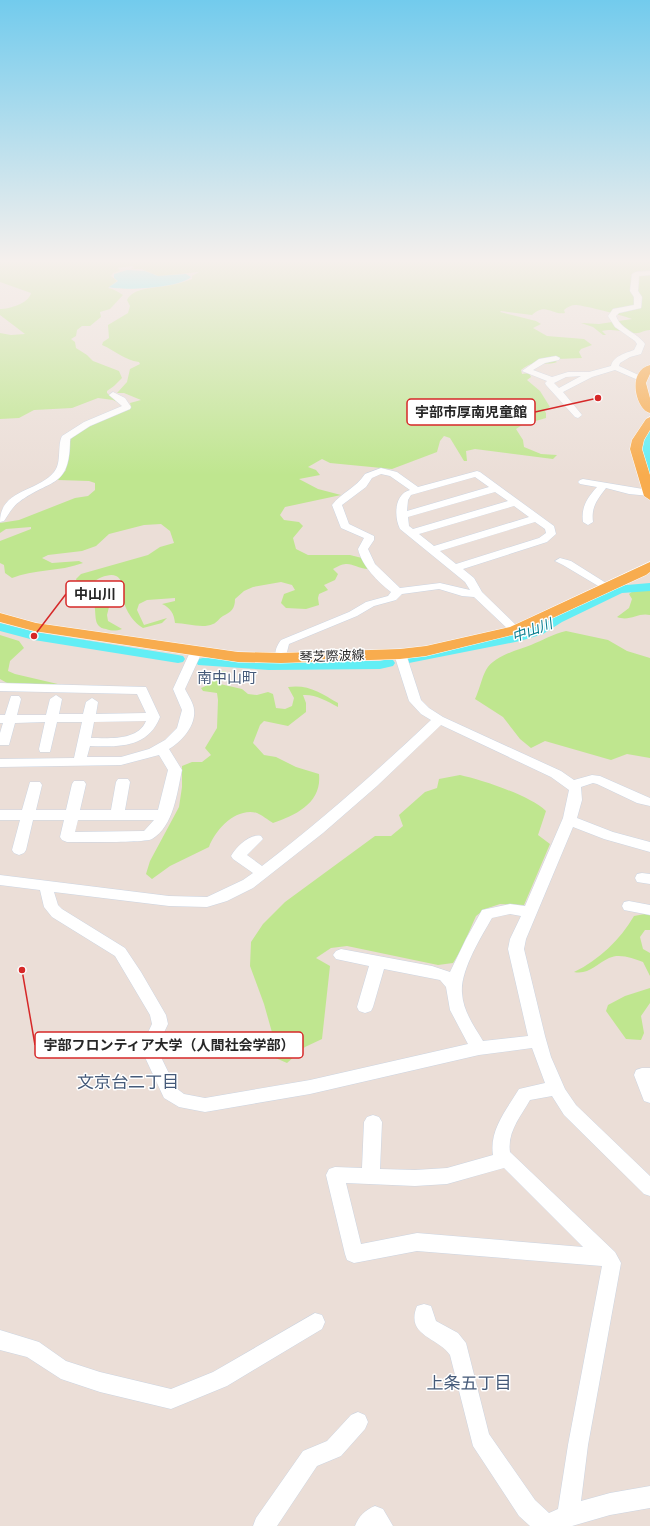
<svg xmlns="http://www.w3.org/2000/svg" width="650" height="1526" font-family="'IBM Plex Sans','Noto Sans JP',sans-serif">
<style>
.green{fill:#bfe68f}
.water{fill:#62eef5}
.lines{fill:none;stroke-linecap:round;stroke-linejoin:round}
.river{fill:#62eef5;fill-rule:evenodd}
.minor-casing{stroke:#ccd5e2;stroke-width:1}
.major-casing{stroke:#fff;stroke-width:1}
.minor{fill:#fff;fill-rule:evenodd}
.major{fill:#f8ac4e;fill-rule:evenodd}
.labels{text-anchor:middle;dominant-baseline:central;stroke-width:3;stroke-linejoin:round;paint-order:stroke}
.street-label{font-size:13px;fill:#272727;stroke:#fff}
.water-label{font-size:14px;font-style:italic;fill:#067d8e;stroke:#fff}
.quarter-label{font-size:15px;fill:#455a79;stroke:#fff}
.near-neighbourhood-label{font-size:17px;fill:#455a79;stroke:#fff}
.leader{fill:none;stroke:#d62828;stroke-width:1.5}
.callout-dot{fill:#d62828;stroke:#fff;stroke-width:1.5}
.callout{fill:#fff;stroke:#d62828;stroke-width:1.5}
.callout-label{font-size:14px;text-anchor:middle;font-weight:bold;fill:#272727}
</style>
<rect width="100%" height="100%" fill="#ebded7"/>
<path class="green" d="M0,261H650V330C644,330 640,334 634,333C623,332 614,328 602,331L606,335H603L593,327L581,323L599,324L632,319C629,317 579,304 576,305C571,305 567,307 564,310L565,313C551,315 546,302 532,315L501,311L500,312L536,321L541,324L533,328L547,336L584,339L592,345L581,349L579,352L582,358L557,359L554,360L557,362C543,367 537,357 521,370L522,374L529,373L531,377L527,380L540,391L550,407L544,410L546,413V418L522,425L516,429L523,440L524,447L541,454L557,455L553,459L475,449L466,451L467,461H464L450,438L444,436L440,441L437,452L392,469L330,463L322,459L308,467L316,470L320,475L299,479L318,489L341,495L285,507L280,515L284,520L299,522L303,526L293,538L296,549L308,555H350L362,558L369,569C352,568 351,558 333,569L338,574L335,580L324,585L328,590L319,594L318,598L319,605L306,609L286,608L281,603L284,594L295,590L292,585L281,582L253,587L244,591L235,599C235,609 231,612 223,616C219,618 217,623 213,624C202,629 187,623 175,623C174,614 171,608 162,604L175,601V598L147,600L139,604L137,610L144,625L167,618L162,623L143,628C129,620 119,599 123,583C121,581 119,577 116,576C110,573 98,578 94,582L110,603L107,615L108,621L122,629C116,631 112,631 106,629C91,627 98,612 93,601C88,592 80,592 76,579L81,574L148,555L160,547L174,543L170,531L161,524L144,525L109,534L96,546L82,551L48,555L42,558L52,563L79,561L83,563C59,572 33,569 12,578L5,573L4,565L0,563V541L31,529V527L6,529L0,533V523L19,520L75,498L88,496L95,490V483L89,481L58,480L66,470C66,463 68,445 71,439C76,429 119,413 131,407L130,403L141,400L124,393H117L127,382L130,369L140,364L139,362C124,360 116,351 102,345L103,342L109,338L108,325L128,313L130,306L127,300C133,287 158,288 171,285C178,284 186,281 192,279V276L199,272L159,276L141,269H130L134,268L133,266L118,268L120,271L113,273L111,276L117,281L108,288C114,289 118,292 123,295L110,309L100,312L101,317L90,326H82L77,330L76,336L71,339L75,342L76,348L87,355L93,361L119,371L122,378L114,386L107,391V393L121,404L113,400L98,398L72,408L34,410L19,418L0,419V333L11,335L25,334L0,315V309C10,309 29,303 31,293L0,282Z
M650,589V615C638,612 630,622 617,617L629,608L632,599L629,594L633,591Z
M566,631L608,640L627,651L650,658V758L627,754L611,760L545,741L531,748L520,739L503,717L475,699C479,691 482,677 486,670C495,655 516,651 531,645C543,640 553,634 566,631Z
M0,635L19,641L24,648L10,661L8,671L15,674L62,685L7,683L0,679Z
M218,671H226L220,684L242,689L248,694L257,695L268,692L273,694L276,708L285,709L292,706L294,698L288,687C308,684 321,693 338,703V707C327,701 315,694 303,695L306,703V712L288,726L264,721L260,725L253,743L264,755L276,757L296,767L319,774C322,803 296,815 273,823C268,820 262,815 257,813C236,807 215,830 209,847L170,866L152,879L146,874L150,861L179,807L182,787V766L192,762H202L211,755L205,748L217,728L218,700L217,693L203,691L201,688C210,685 214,679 218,671Z
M460,775C482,780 529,795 546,811L538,835L550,844L524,905L500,904L485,909L476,916L461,950L453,963L438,965L347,946L331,948L316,958L330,966L322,1039L305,1047L287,1063L271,1056L273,1036L264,1004L250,966L251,942L263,924L285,902L375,836H391L403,826L399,815L425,792L437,788L439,779Z
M650,913V930H645L640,937L643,949L650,953V976L643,962C633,958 619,953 609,958C596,964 589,975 574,972C599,960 620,940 634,916Z
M650,988V1003L641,1016L644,1033L641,1040L626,1039L606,1011L608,1005L625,996Z"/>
<path class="water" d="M127,270L145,271L158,276L186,274L191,277C179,288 124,291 109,287L118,281L114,278V274Z"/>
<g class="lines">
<path class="river" d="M650,429V483L644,479C637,460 634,447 646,430Z
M650,583V591L622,593L562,622L543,634L520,641L409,663L404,662L402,659L404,656L409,655L512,634L533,628L552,616L615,586Z
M0,623L35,632L178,655L183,656L185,659L183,662L178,663L34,640L0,631Z
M203,658L292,661H380L388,659L393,660L395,663L393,666L380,669L269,670L198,665L196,662L198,659Z"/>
<defs>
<path id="minor" d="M650,271V275L639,276L638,291L642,297L641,308L619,313L616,316C621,330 637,332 645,344L641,354L630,357L620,363L619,366L645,378L644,380H638L615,370L592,377L563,392L582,415L578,418L575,417L546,385L545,383L547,381L522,371L539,359L556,356L560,358L559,360L545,363L533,370L552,377L568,372H589L611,366C613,356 626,353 634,350L637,344L635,341L615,327L608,316L613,309L634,305V297L630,291L632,274L636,272ZM581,376L559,388L554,383L566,377Z
M113,392L125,398L131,407L130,409L90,426L70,439C70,489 51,478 19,502C13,506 8,515 4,521L0,522C0,489 38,492 54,472C62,463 57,446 62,436L84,422L122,406L109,395Z
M381,468L397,472L418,487L477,471L480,472L554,526L556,534L547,542L463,569L474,578L482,592L521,630L515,633L511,632L474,597L462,596L439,589L402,594L396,600L374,606L357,616L289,644L285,660H277C273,654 277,645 281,640L349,612L366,602L388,596L391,592C378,582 362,566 358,549L364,538L341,528L332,505C342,492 356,488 365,474ZM381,474L390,476L410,490C394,494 394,517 400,529L465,582L470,590L440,583L400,588L375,564L368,549L374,540V536L349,524L342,505L366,487L372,478ZM475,477L489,487L407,511L408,500L411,495ZM495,492L508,501L413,529L409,526L408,517ZM514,506L529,517L434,546L419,534ZM535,522L545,529L546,533L539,538L456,564L440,551Z
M583,479L649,490L650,496L629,494L606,488C597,500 591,507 593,522L588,525L583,522C581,507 587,498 597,487L580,484L578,482L580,480Z
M560,558L571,561L614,588L609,591L605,590L563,565L555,561Z
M196,648L202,652L185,689C188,695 194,704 194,710C196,726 181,742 169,749L182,770C177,792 174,826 152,839C145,843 80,842 67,842L62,840L60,837L64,820H33L26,850L24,853L19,855L14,853L12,850L20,820H0V810H22L30,782H40L42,785L36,810H66L72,784L74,781H84L86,784L80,810H111L116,782L118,779H128L130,782L125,810H158L168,770L159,755L121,765L0,767V759L74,758L82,722H57L50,752H40L39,749L45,722L15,723L9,745H0V733L3,723H0V715H5L11,696H19L21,699L17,715H46L50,699L56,695L62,699L59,714H83L86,702L92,698L98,702L96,714L146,713L137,694L0,691V683L146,687L160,717C148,748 119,747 90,746L87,757H121L149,749L165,740L177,728L182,710L173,689L190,652ZM146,721C138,741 109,738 91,738L94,722ZM78,820H154L144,831L75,832Z
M400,650L406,654L421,700L429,708L443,717L561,771L574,780L592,775L600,776L650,798V806L637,803L597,784L593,783L581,787L582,800L577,818L613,832L650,842V852L604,839L573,827L526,939L524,949L545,1036L551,1057L565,1089L576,1105L650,1176V1196L644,1194L564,1115L552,1096L530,1100C521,1116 507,1132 510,1152L615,1252L621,1263L588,1445L581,1501L610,1493L650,1486V1508L610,1515L572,1526H530L519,1516L473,1446L450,1355C438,1337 405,1336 417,1306L424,1304L431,1306L436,1321L458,1333L466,1343L489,1434L535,1500L549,1513L558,1509L568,1445L602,1266L417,1251L354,1263L347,1260L345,1254L326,1175L329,1169L335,1167L362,1168L364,1122L367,1117L373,1115L379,1117L382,1122L380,1169L415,1170L447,1168L493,1155C489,1130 507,1109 519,1089L545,1083L532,1048L479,1055L310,1094L205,1112L179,1107L164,1098L143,1053V1043L152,1024L150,1015L115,956L52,917L44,907L40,890L0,885V875L169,896L207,897L243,880L253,873L233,859L231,856C236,847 250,833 261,836L263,839L247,855L262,866C322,820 377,771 431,720L421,714L409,701L394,654ZM441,725L551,777L569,790L563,818L525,906L510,904L482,910L466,939L450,972L432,966L341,949L336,951L333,955L336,959L369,966L357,1007L359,1011L365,1013L371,1011L373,1007L384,969L440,980L446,987L450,1010L468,1044L310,1080L205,1098L184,1094L176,1088L159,1053V1043L168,1024L166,1015L141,972L125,948L62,909L58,905L54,892L169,906L207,907L227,901L253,888L323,833L377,786ZM510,914L521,916L510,939L508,949L528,1036L483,1041C474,1026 463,1011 462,993C460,971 481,937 492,918ZM504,1168L583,1247L417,1233L361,1244L346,1183L415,1186L447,1184Z
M642,873L650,874V884L637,882L635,878L637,874Z
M629,901L650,905V915L624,910L622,906L624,902Z
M642,1068H650V1103L644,1101L634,1075L636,1070Z
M315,1313L322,1315L325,1322L322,1329L227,1386L171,1409L100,1392L61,1379L27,1357L0,1350V1330L39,1342L66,1361L100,1372L171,1389L213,1372Z
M358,1412L365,1415L368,1422L365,1429L341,1456L317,1466L277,1526H253L256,1518L303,1451L327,1441L351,1415Z
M375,1506L383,1509L393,1526H355C359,1516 365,1510 375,1506Z"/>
<path id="major" d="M650,365V374L646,383L650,398V413C636,410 626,371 650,365Z
M650,417V430L644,440L642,449L650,475V500L644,496L630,449L632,440L646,419Z
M650,562V572L646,575L520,633L426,656L400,659L281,663L238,662L34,631L0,622V613L36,623L238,652L281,653L400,649L426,646L510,627Z"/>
</defs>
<use href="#minor" class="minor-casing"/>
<use href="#major" class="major-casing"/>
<use href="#minor" class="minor"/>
<use href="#major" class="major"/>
</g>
<linearGradient id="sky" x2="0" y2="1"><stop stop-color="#72cbed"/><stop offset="0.55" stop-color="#f6f0ed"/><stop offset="1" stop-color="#f6f0ed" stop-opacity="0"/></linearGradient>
<rect width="650" height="475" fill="url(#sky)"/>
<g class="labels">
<g class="street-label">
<text transform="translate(332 656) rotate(-2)">琴芝際波線</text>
</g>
<g class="water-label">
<text transform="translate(532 630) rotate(-20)">中山川</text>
</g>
<g class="quarter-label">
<text x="227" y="677">南中山町</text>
</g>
<g class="near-neighbourhood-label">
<text x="128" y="1082">文京台二丁目</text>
<text x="469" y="1383">上条五丁目</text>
</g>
</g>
<path class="leader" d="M598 398L535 412M34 636L66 594M22 970L35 1045"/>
<g class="callout-dot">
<circle cx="598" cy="398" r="4"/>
<circle cx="34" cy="636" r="4"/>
<circle cx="22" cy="970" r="4"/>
</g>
<g class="callout">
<rect x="407" y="399" width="128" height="26" rx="4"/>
<rect x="66" y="581" width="58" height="26" rx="4"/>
<rect x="35" y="1032" width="268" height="26" rx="4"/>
</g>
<g class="callout-label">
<text x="471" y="417">宇部市厚南児童館</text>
<text x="95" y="599">中山川</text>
<text x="169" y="1050">宇部フロンティア大学（人間社会学部）</text>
</g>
</svg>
